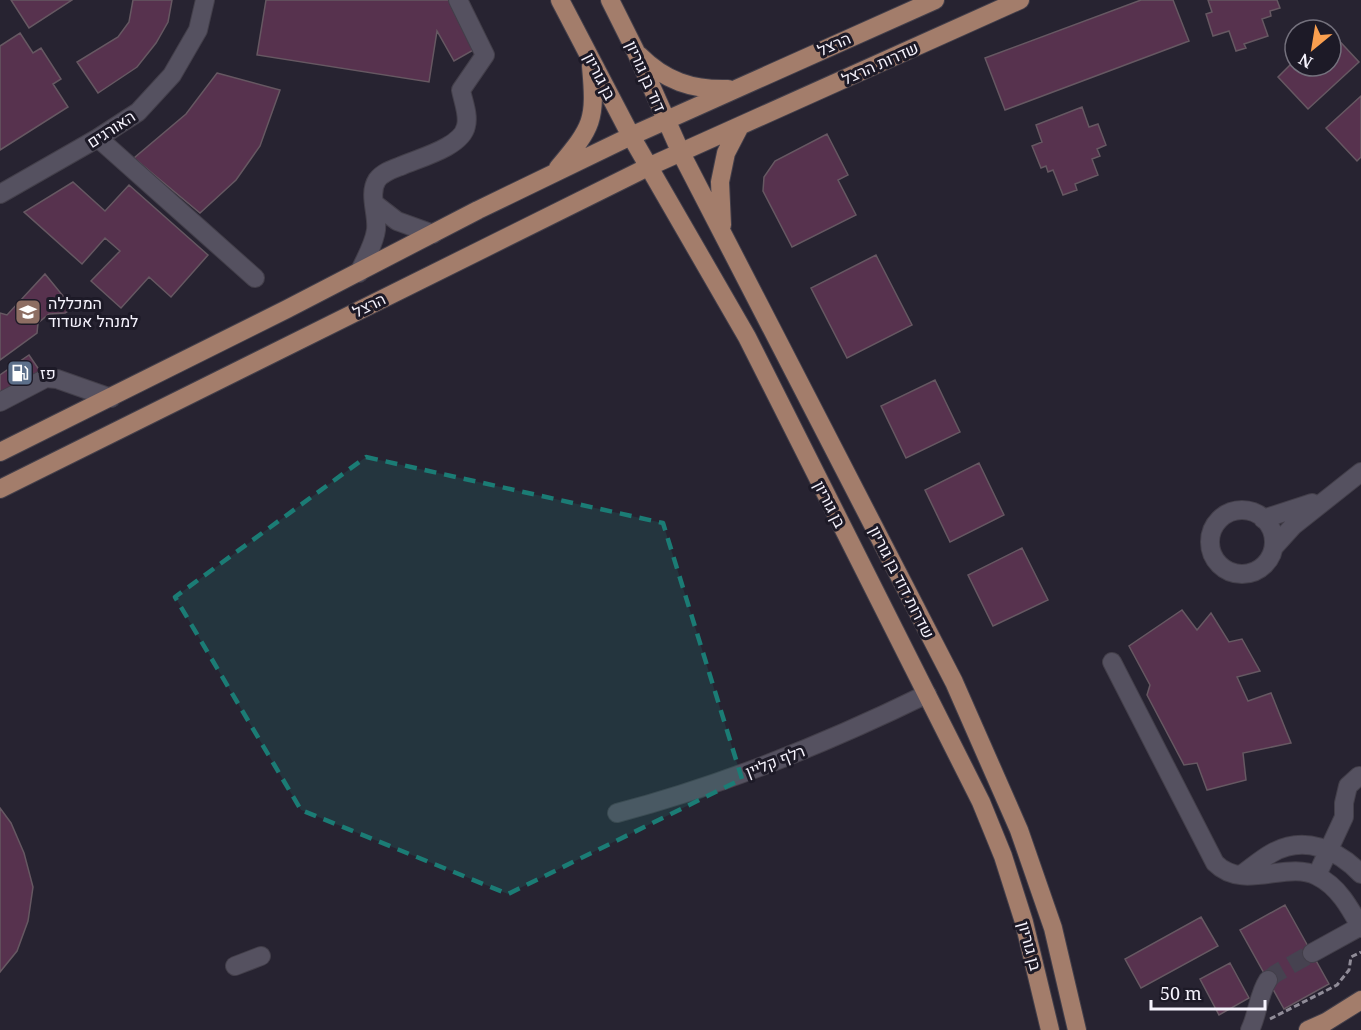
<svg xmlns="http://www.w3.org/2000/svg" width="1361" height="1030" font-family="'Noto Serif',Heebo,serif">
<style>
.building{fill:#57324e;stroke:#665862;stroke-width:1.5}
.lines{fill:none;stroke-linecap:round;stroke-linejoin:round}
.minor-tunnel{stroke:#464250;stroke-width:18;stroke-dasharray:18 9;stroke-linecap:butt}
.minor-casing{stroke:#433f4a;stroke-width:20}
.major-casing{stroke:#433f4a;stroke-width:20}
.path{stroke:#908c98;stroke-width:3;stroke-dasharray:6 3;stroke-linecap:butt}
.minor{stroke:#555160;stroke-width:18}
.major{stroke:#a37d6b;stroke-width:18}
.marked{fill:#1b7c75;fill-opacity:0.2;stroke:#1b7c75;stroke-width:4.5;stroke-dasharray:12 8;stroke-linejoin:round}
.labels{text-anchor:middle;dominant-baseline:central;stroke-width:6;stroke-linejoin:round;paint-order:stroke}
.street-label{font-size:16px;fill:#f6f3fd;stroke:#1d1a27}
.poi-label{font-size:16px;fill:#f6f3fd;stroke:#1d1a27;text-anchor:start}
</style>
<rect width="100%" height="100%" fill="#272331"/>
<path class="building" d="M11,0H72L29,28Z
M133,0H172L168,22L156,43L137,67L98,93L77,62L118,37L129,22Z
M266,0H459L484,44L454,61L437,31L429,82L257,55Z
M1141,0H1173L1189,41L1005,110L985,58Z
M1208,0H1277L1280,8L1270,11L1271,16L1262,19L1268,36L1244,44L1246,48L1236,51L1229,31L1213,36L1206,14L1212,12Z
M1331,32L1359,62L1308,109L1278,77L1295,60V66H1331Z
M20,33L33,53L41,48L61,79L53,84L68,107L0,150V46Z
M217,73L280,90L260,146L236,180L200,213L134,158L186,114Z
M1361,96V157L1357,161L1326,128Z
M1082,107L1089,127L1098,124L1106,145L1097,149L1100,156L1092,159L1098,175L1075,184L1077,190L1063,195L1053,170L1048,172L1046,166L1041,168L1032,146L1042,142L1036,125Z
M827,134L848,175L838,180L856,215L792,247L763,191L764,177L775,161Z
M73,182L105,211L129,185L208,255L171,297L149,277L121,308L91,281L120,251L105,238L82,264L24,212Z
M876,255L912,325L847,358L811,288Z
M45,274L73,308L65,313L49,314L38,323L37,333L0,360V313L7,315Z
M29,355L40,371L0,396V375Z
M935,380L960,432L906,458L881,406Z
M979,463L1004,515L950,542L925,490Z
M1022,548L1048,600L993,626L968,575Z
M1182,610L1197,630L1211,613L1229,642L1242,639L1260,671L1237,677L1248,701L1271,693L1291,743L1243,753L1246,780L1207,790L1197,763L1184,765L1147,695L1150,685L1129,646Z
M0,808L11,823L24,853L33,887L28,921L17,951L0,972Z
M1285,905L1329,984L1284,1009L1240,930Z
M1201,917L1218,946L1141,988L1125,959Z
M1230,963L1249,998L1219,1015L1200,979Z"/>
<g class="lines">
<path class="minor-tunnel" d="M1268,980L1275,974L1312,953"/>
<defs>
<path id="minor" d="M98,138L255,278
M0,194L98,138L138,112L172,75L198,30L205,0
M375,204L397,221L433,234
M359,273C365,259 374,245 376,230C378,214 368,194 377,180C383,172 393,169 401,166C419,158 462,147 466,126C469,115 463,101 461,90L485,55L458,0
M0,402L46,378L57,379L111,398
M1210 542a32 32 0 1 1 64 0a32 32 0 1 1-64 0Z
M1263,519L1312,503
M1274,547L1293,526L1361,472
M1112,662L1215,863C1244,892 1287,860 1317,876C1338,886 1350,908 1361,928
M617,813C724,785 827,743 927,694
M1241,875C1251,868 1261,859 1272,853C1304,835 1337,849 1361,874
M1317,875L1344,817V803L1348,786L1359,776
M1312,953L1361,926
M235,966L261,956
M1250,1030C1258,1014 1258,995 1268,980"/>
<path id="major" d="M560,0L631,136L747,337L981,802L1003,856L1024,922L1050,1030
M610,0L636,52L681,153L954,682L1019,830L1053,928L1077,1030
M639,55C665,81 692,90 728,89
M558,168C593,126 596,121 591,66
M722,225L720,182L726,153L740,126
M0,452L287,309L478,210L631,136L935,0
M0,489L648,167L1020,0
M1308,1030L1326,1022L1361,1000"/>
</defs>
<use href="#minor" class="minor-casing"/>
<use href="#major" class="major-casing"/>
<path class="path" d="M1270,1019L1337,985L1349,970L1351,957L1361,952"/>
<use href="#minor" class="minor"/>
<use href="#major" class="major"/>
</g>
<path class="marked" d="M366,457L663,523L742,779L508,894L301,810L175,597Z"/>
<defs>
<symbol id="university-square" viewBox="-11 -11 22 22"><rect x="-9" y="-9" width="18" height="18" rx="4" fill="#8d6e63" stroke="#1d1a27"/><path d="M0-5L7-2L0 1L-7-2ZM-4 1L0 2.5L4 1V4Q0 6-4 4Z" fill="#fff"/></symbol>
<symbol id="fuel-square" viewBox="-11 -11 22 22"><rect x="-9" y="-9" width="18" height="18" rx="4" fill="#5c6f8a" stroke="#1d1a27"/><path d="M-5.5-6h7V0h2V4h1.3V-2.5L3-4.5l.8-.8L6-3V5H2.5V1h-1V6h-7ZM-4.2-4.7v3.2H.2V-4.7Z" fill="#fff"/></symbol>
</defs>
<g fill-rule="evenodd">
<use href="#university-square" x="13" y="297" width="30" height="30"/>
<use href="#fuel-square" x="5" y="358" width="30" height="30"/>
</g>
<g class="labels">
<g class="street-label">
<text transform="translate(834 44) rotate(-24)">הרצל</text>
<text transform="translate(880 63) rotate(-24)">שדרות הרצל</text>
<text transform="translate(600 76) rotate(63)">בן גוריון</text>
<text transform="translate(646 76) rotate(66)">דוד בן גוריון</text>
<text transform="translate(111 129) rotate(-33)">האורגים</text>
<text transform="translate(369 305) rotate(-26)">הרצל</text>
<text transform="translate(830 504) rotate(63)">בן גוריון</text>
<text transform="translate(902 582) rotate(63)">שדרות דוד בן גוריון</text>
<text transform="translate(775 761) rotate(-21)">רלף קליין</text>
<text transform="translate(1030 946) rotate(75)">בן גוריון</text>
</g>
<g class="poi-label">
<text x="48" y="303">המכללה<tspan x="48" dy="18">למנהל אשדוד</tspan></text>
<text x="40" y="373">פז</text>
</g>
</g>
<g transform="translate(1313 48) rotate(210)"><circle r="28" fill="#1d1a27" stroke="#74717d" stroke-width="1.5"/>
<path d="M0-4.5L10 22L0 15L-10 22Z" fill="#fa9f4f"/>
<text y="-9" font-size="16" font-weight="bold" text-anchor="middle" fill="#f6f3fd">N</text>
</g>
<path d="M1151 1000v9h114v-9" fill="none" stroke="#f6f3fd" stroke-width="3"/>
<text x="1160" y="1000" font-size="18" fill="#f6f3fd" stroke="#1d1a27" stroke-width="4.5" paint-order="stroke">50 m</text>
</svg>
